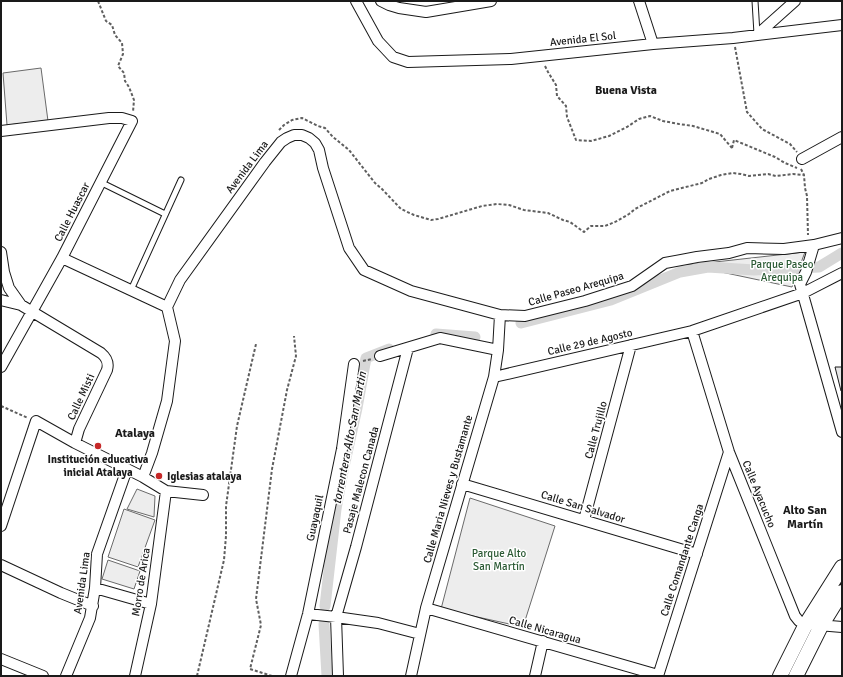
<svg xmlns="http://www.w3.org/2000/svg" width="843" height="677" font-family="Signika,sans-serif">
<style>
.built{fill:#ededed;stroke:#6a6a6a}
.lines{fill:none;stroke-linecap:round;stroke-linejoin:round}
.canal{stroke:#d7d7d7;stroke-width:11}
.building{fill:#e6e6e6;stroke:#1a1a1a}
.lane-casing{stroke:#1a1a1a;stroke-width:7}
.street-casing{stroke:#1a1a1a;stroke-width:12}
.secondary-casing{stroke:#1a1a1a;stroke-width:16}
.path{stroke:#5f5f5f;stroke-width:2;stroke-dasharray:3 2;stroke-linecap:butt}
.lane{stroke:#fff;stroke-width:5}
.street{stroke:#fff;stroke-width:10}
.secondary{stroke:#fff;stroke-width:14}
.poi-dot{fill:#c62828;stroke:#fff;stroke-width:1.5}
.labels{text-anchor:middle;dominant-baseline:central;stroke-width:3;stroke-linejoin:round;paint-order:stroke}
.street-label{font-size:11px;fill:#1a1a1a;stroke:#fff}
.park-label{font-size:11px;fill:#2b5a34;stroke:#fff}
.poi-label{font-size:11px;font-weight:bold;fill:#1a1a1a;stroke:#fff}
.neighbourhood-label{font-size:12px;font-weight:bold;fill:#1a1a1a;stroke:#fff}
.water-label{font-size:12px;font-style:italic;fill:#1a1a1a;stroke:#fff}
</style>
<rect width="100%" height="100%" fill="#fff"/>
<path class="built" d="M41,68L48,121L7,125L3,73Z
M805,252L792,287L688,265Z
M137,489L155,496L154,517L127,509Z
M470,498L555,526L523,627L441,609Z
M124,509L155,520L138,567L108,557Z
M108,560L140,571L134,589L102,579Z"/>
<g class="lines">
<path class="canal" d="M521,323L611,300L680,272L708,267L754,270L819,267L842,253
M436,334L475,337
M325,606L336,509L343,471L357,408L366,358L389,349
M324,624L327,676"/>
</g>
<path class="building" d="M835,367H842V391H841Z"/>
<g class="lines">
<defs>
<path id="lane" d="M755,1L757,34
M100,182L165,214
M131,290L181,180"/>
<path id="street" d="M356,1L378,41L393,57L408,62L511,59L653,44L733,38L842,25
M381,1L389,5L399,8L426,12L491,1
M639,1L653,44
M757,35L795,1
M1,131L109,118H122L132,121L62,258L1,367
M802,159L842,137
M814,245L806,272L800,284L842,432
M1,252L4,272L9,288L21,305
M62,258L167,307
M1,300L21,305L101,353C107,358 109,363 107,370L79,429L75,443
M692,331L729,452L795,616L799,621L806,624L842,627
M380,356L440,338L498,350
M494,377L692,331L803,293L842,273
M143,477L152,453L167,401L175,341L167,307L180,280L265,162L281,142L287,138L294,135H302L309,138L315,143L319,150L323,168L349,248L364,270L411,291L500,315L525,316L585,301L632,286L665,263L697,257L729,253L747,248L784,249L814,245L842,238
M462,484L697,554
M584,520L631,345
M1,526L36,421L75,443L143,477L166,491L203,495
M1,565L61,593L93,606
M95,588L151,604
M426,608L658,675
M308,614L336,617L378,623L420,634
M1,659L43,676
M66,676L90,618L95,588L97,554L127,469
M135,676L151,604L166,491
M291,676L308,614L342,449L354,364
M338,676L336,617L356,547L408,348
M411,676L426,608L494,377L498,350L500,315
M535,676L543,641
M658,676L729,452"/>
<path id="secondary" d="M780,676L806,624L842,567
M796,676L821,626L842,592"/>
</defs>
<use href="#lane" class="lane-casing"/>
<use href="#street" class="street-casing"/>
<use href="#secondary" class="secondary-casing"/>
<path class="path" d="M98,1L106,21L112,25L115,35L122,43L123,54L118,66L124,73L125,81L129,87L134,100L133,112
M735,47L747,112L762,129L790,144L797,152
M545,66L548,72L556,85L557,96L566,106L567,117L576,140L591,141L609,136L627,127L639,119L650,116L663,121L679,124L693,126L720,134L732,148
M279,130L284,125L292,120L302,118L318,126L325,128L333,137L349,150L375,183L382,189L401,209L414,215L431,220L438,219L482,206L497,204L509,205L524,210L548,213L563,220L570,222L584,232L591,226H605L615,222L629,214L635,209L670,191L702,183L709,179L721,175L733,173L741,174L749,176L768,174L776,176L793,174L804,175
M732,148L734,140L775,157L785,163L797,168
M801,169L804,175L805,188L807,196L808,235
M363,361L372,359
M1,406L28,418
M197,676L224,560L226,536V506L237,426L256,344
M272,676L250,669L261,625L256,599L272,469L287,390L296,356L294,336"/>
<use href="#lane" class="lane"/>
<use href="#street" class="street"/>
<use href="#secondary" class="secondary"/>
</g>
<g class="poi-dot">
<circle cx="98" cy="446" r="4"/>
<circle cx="159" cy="476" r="4"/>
</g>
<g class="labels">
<g class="street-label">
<text transform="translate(583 39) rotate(-6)">Avenida El Sol</text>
<text transform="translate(247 167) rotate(-53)">Avenida Lima</text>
<text transform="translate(72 212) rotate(-63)">Calle Huascar</text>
<text transform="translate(576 289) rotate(-16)">Calle Paseo Arequipa</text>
<text transform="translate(590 342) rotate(-13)">Calle 29 de Agosto</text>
<text transform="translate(81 397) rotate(-65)">Calle Misti</text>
<text transform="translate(596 430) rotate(-75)">Calle Trujillo</text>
<text transform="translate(361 480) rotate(-75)">Pasaje Malecon Canada</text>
<text transform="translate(448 489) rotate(-74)">Calle Maria Nieves y Bustamante</text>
<text transform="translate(759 494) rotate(68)">Calle Ayacucho</text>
<text transform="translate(583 507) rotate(17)">Calle San Salvador</text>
<text transform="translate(315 518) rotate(-78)">Guayaquil</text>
<text transform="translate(682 560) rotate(-72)">Calle Comandante Canga</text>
<text transform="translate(141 582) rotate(-81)">Morro de Arica</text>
<text transform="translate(82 583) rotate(-82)">Avenida Lima</text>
<text transform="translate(545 630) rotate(16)">Calle Nicaragua</text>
</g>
<g class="park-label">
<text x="782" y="264">Parque Paseo<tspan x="782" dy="13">Arequipa</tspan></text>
<text x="499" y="553">Parque Alto<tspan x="499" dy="13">San Martín</tspan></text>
</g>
<g class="poi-label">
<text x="98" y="459">Institución educativa<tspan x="98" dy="13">inicial Atalaya</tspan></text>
<text x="167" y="476" text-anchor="start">Iglesias atalaya</text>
</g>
<g class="neighbourhood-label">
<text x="626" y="90">Buena Vista</text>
<text x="135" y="433">Atalaya</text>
<text x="805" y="510">Alto San<tspan x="805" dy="14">Martín</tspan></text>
</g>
<g class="water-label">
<text transform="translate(350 438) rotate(-79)">torrentera Alto San Martin</text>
</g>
</g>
<rect width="843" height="677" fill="none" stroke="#1a1a1a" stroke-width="4"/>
</svg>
